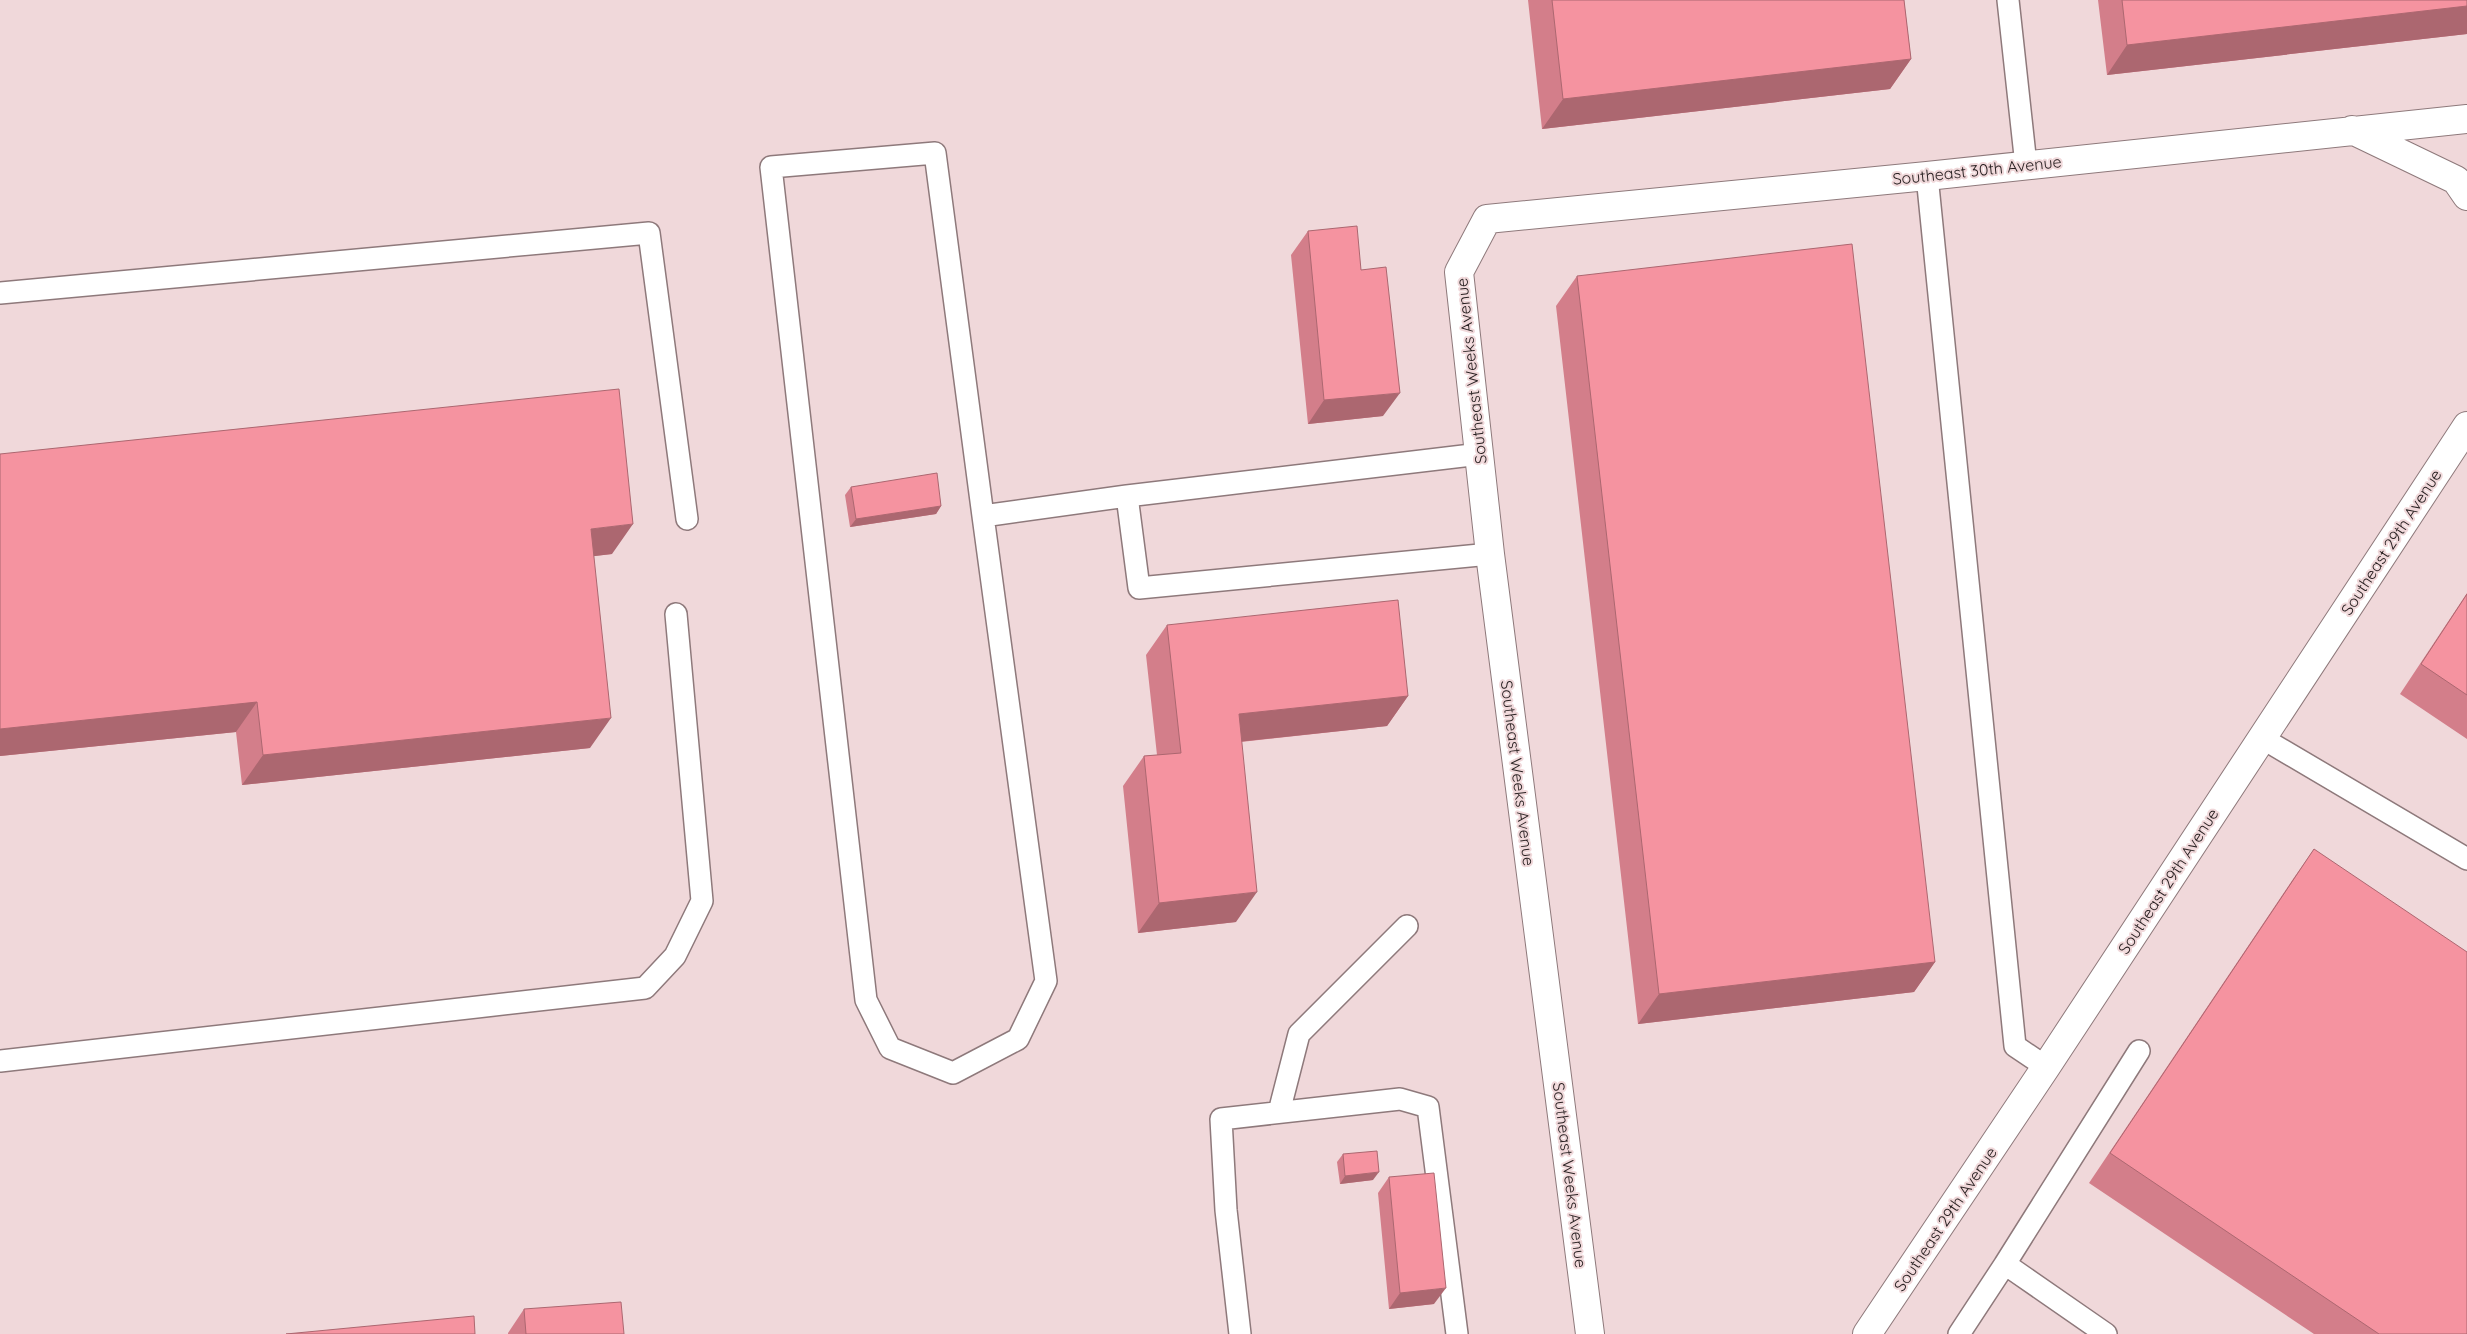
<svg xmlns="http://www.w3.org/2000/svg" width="2467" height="1334" font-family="Quicksand,sans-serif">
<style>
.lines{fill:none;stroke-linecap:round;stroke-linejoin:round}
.lane-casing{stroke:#8e797b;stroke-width:24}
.street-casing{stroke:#8e797b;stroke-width:30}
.lane{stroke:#fff;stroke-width:21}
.street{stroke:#fff;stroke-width:28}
.wall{fill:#d37e8a}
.shaded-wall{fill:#ac6770}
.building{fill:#f593a0;stroke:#ac6770}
.labels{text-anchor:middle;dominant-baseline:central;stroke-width:4;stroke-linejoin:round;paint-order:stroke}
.street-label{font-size:16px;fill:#292122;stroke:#f0d8da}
</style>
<rect width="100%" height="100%" fill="#f0d8da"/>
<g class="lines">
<defs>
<path id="lane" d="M2008,0L2026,165
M1927,176L2015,1046L2046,1067
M0,293L649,233L687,519
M1127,496L1480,454
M983,516L935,153L771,167L866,1000L890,1048L953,1073L1018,1039L1046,981L983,516L1127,496L1139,588L1490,554
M2262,738L2467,859
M0,1061L645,988L675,956L702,901L676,614
M1279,1112L1299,1034L1407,926
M2005,1264L2139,1051
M1240,1334L1226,1210L1221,1119L1400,1099L1428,1107L1457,1334
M1959,1334L2005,1264L2106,1334"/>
<path id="street" d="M2352,130L2456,180L2467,196
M1590,1334L1490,554L1459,272L1487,219L1927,176L2467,119
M1867,1334L2046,1067L2467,426"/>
</defs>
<use href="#lane" class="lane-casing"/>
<use href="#street" class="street-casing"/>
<use href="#lane" class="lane"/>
<use href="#street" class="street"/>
</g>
<path class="wall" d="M1528,0H1904L1911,59L1890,89L1542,129Z
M2098,0H2467V34L2107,75Z
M1308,231L1361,270L1383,416L1308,424L1291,255Z
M1577,276L1935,962L1914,992L1638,1024L1556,306Z
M0,454L612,554L594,556L590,748L242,785L236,732L0,756Z
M851,487L941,506L936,514L850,527L845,495Z
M2467,593V739L2400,694Z
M1167,625L1408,696L1387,726L1241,742L1236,922L1138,933L1123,786L1144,756L1157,755L1146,655Z
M2314,849L2467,1334H2314L2089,1183L2293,879Z
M1343,1154L1373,1180L1340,1184L1337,1162Z
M1389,1177L1434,1304L1389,1309L1378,1193Z
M524,1309L624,1334H508V1333Z"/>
<path class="shaded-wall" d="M2467,6V34L2107,75L2127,45Z
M1911,59L1890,89L1542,129L1563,99Z
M1400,393L1383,416L1308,424L1324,400Z
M941,506L936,514L850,527L856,519Z
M633,524L612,554L570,559L591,529Z
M1408,696L1387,726L1218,744L1239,714Z
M257,702L236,732L0,756V729Z
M611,718L590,748L242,785L263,755Z
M1257,892L1236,922L1138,933L1159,903Z
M1935,962L1914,992L1638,1024L1659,994Z
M1379,1172L1373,1180L1340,1184L1345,1176Z
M1446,1288L1434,1304L1389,1309L1400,1293Z"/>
<path class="building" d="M1552,0H1904L1911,59L1563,99Z
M2122,0H2467V6L2127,45Z
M1357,226L1361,270L1386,267L1400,393L1324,400L1308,231Z
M1852,244L1935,962L1659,994L1577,276Z
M619,389L633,524L591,529L611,718L263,755L257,702L0,729V454Z
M937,473L941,506L856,519L851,487Z
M2467,594V695L2421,664Z
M1398,600L1408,696L1239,714L1257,892L1159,903L1144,756L1181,753L1167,625Z
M2314,849L2467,952V1334H2379L2110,1153Z
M1377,1151L1379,1172L1345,1176L1343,1154Z
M1434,1173L1446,1288L1400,1293L1389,1177Z
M621,1302L624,1334H526L524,1309Z
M474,1316L475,1334H286Z"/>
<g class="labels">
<g class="street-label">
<text transform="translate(1977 170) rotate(-6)">Southeast 30th Avenue</text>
<text transform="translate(1471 371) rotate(-96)">Southeast Weeks Avenue</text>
<text transform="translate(2391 542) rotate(-57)">Southeast 29th Avenue</text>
<text transform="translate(1518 773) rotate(83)">Southeast Weeks Avenue</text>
<text transform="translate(2168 881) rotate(-57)">Southeast 29th Avenue</text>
<text transform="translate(1570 1175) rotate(83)">Southeast Weeks Avenue</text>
<text transform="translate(1945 1219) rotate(-56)">Southeast 29th Avenue</text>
</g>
</g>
</svg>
